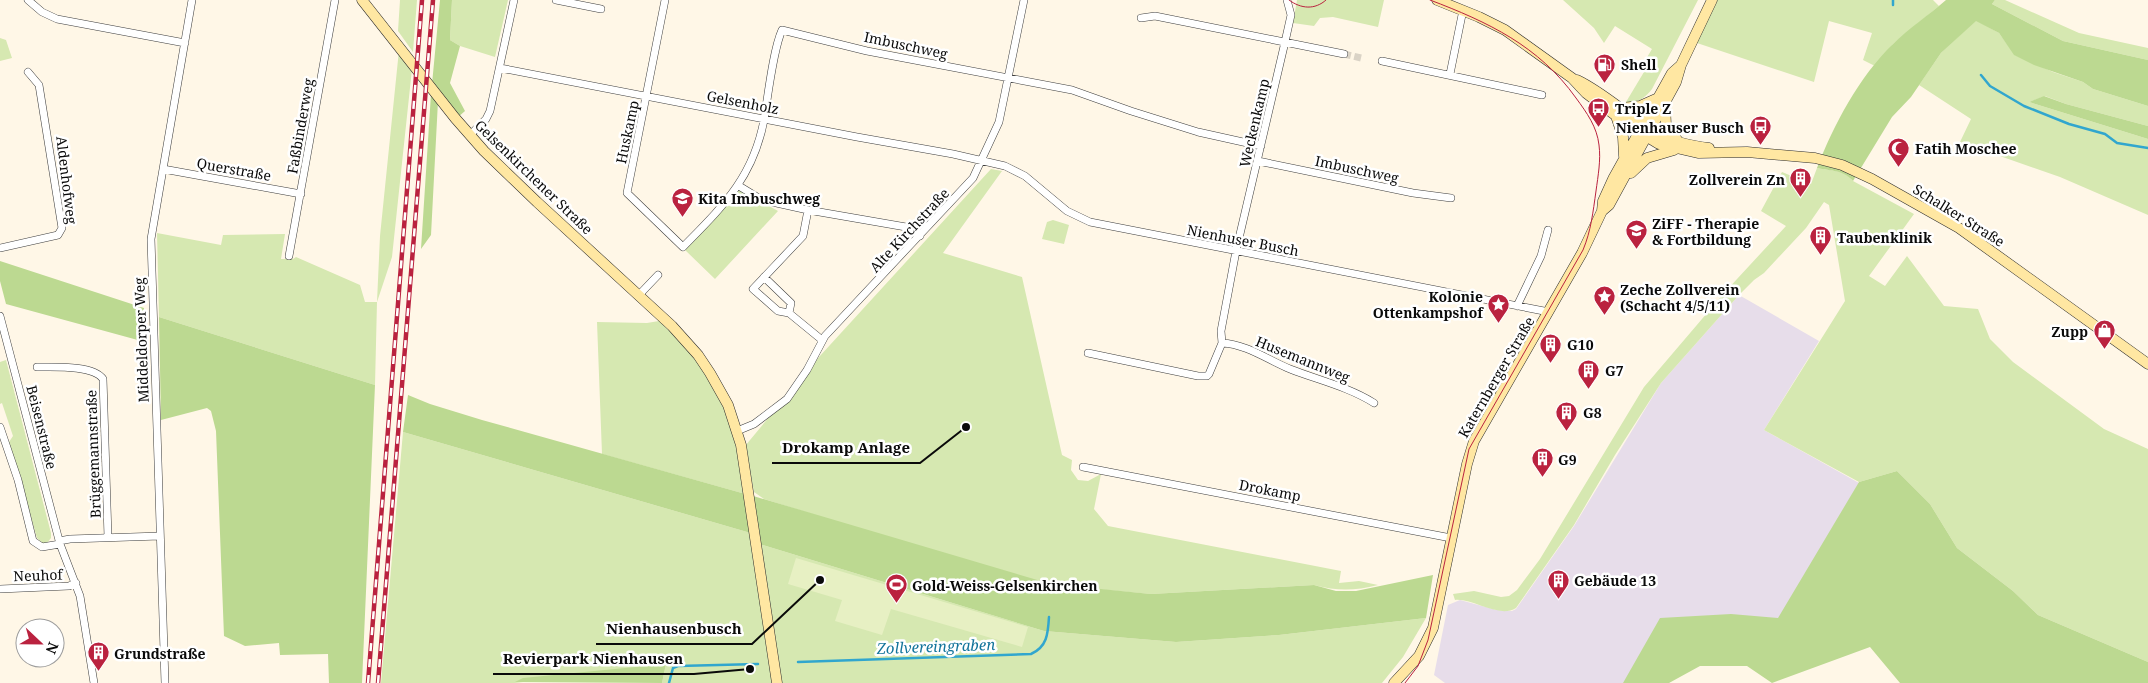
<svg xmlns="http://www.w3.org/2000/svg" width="2148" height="683" font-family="'Noto Serif',serif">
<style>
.industrial{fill:#e7ddea}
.green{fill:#d6e8b1}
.forest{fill:#bcd991}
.pitch{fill:#e7f0c3}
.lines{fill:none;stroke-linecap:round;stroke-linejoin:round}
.stream{stroke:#31a6ce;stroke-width:2.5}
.street-tunnel{stroke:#dad3c6;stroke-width:7;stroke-dasharray:7 3.5;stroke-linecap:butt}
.street-casing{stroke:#3d3d3d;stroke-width:8}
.secondary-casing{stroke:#2c2c2c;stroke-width:11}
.street{stroke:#fff;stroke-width:7}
.secondary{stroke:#ffe7a2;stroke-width:10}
.tram{stroke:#ba223f;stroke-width:1}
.rail-casing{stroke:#ba223f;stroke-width:4.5}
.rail{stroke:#fff;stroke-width:2.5;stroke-dasharray:8;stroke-linecap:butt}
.labels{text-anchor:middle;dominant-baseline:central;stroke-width:5;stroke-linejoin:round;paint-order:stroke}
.street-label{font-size:14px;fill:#0a0a0a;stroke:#fff}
.poi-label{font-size:14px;font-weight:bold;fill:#0a0a0a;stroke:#fff;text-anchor:start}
.water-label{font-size:15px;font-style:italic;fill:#13749b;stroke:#fff}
.leader{fill:none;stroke:#0a0a0a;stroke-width:2}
.callout-dot{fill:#0a0a0a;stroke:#fff;stroke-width:2}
.callout-label{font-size:15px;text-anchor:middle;font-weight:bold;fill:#0a0a0a;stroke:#fff;stroke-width:5;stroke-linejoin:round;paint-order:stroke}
</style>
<rect width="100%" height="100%" fill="#fff7e7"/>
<path class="industrial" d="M1739,295L1819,341L1764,430L1859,483L1778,620L1623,683H1445L1434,675L1448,605L1460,600L1497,610L1512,611L1516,609L1574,526L1661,383Z"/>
<path class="green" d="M400,0H417L413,52L398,31Z
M452,0H508L495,57L460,46L450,40Z
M1297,0H1384L1378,27L1333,17L1320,18L1314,26L1293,23Z
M1563,0H1698L1652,89C1645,98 1638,103 1626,102L1644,72L1640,69L1652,49L1615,26L1604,43L1594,28Z
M1713,0H1933L1939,6L1893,44L1875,66L1863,60L1872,33L1829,21L1814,82L1694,42Z
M1995,0H2005L2079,33L2148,48V60L2063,41L1992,4Z
M1976,20L1999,33L2015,55L2053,72L2083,82L2093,89L2148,106V126L2066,104L2045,96L2029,102L2148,139V215L2060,177L1960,142L1971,119L1919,85L1941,53Z
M0,38L6,40L12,58L0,61Z
M399,50L412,69L392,257L377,302L375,385L159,317L157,233L221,245L223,235L285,234L281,259H293L296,257L360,285L365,302H377L380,236Z
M1817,168L1841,172L1848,175L1853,181L1914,214L1869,276L1885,286L1907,256L1944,306L1978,309L1990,339L2013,362L2104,429L2148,449V662L2038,615L2013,591L1957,548L1930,504L1897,471L1859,482L1764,430L1845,301L1829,205L1824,202L1806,228L1764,273L1754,280L1739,295L1661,383L1615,455L1574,525L1516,608C1499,619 1473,598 1455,600L1453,594L1474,591L1501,597L1509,596L1517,590L1540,559L1644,387L1725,292L1786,226L1761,211L1782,172L1811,184Z
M991,169L1002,171L943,253L1022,277L1062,455L1072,460L1071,470L1078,480L1088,481L1101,474L1094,509L1108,526L1341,571L1339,583L1359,581L1378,585C1354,591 1337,591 1314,585L1151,594L1051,585L847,525L764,499L754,492L745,446L819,357Z
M739,189L778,211L715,279L685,250Z
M1053,220L1069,225L1064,244L1042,239L1047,222Z
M659,321C679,339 706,366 718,391C732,424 739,460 749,495L602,454L597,322L647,323Z
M6,360L51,533V538L47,543L43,544L37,538L9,442L13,436L2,403L0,404V362Z
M403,432L754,534L756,543L1044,631L1176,642L1279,635L1426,618L1403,657L1382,683H662L666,664L515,683H381Z"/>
<path class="forest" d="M440,0H452L450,40L460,46L450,83L465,111L457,118L432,84Z
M1946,0H1995L1992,4L2063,41L2148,60V106L2093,89L2083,82L2034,65L2014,55L1999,33L1976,21L1941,53L1911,97L1892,117L1853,181C1844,170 1831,171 1817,168C1834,124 1859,77 1893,44C1909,28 1929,15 1946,0Z
M431,94L438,101L431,235L421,249Z
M2044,96L2066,104L2148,126V139L2029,102Z
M0,261L144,308L145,342L6,304L0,281Z
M159,317L375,385L362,683H329L328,654L280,655L279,643L245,646L224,636L216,431L211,411L207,408L161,420Z
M408,395L430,404L482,420L749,495L754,534L403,432Z
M1897,471L1930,504L1957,548L2013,591L2038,615L2148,662V683H1900L1870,647L1772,683L1747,666H1700L1669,683H1623L1660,618L1731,614L1778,618L1859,482Z
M750,495L1051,584L1151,594L1314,585L1336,591H1356L1433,575L1426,618L1279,635L1176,642L1044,631L756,543Z
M666,664L662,683L515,682L523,678Z"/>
<path class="pitch" d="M796,558L1028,627L1022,647L891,609L882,635L835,621L842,600L788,584Z"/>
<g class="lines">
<path class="stream" d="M1893,5V0
M1981,75L1990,86L2024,106L2069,124L2105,134L2117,143L2148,148
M798,662L1031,654C1047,647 1048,634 1049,617
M669,683L673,668L678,666L758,664"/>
<path class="street-tunnel" d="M1344,54L1361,58"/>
<defs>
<path id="street" d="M28,0L42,12L57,19L185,43
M556,0L601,9
M665,0L627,193L683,247C723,206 753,178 764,120C768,96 773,50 782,30L867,51L1072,90L1131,111L1198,132L1261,146
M1141,18L1155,16L1344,54
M1382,61L1542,95
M500,68L857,137L953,154L1005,166L1025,176L1067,211L1090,222L1549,312
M1450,74L1463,10
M470,135L486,119L490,111L514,0
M1258,161L1413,193L1451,198
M163,169L301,194
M739,186L762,200L808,210
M0,248L58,235L62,228L39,85L28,72
M289,256L335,0
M764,277L791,303L789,313
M638,296L658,275
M1517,306L1541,256L1548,230
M0,316L60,544L80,596L94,683
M822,340L789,313L778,311L753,289L803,236L808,210L906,227L914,231L920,236
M1222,343C1246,344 1268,360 1290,369C1318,380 1349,387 1374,403
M1088,353L1198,376H1207L1209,374L1222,343L1221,331L1236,251L1285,42L1291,15L1287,0
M37,367C54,367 94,365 103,379L108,537
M0,427L18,480L33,541L42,547L60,544
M737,431L754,424L787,399L807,370L825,336L973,178L999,122L1024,0
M1083,467L1451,538
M59,541L70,539L160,536
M0,589L69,586L76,583
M165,683L151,239L192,0"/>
<path id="secondary" d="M362,0L455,118L484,151L537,202L672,326L698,355L710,373L728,405L741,445L777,683
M1437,0L1479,17L1505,30L1572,78L1586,93L1631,127L1659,144L1698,153L1747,152L1815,158L1842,165L1872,179L1959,228L2148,364
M1577,80C1608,95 1631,120 1661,135C1676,143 1693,146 1709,148
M1665,105L1666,125L1678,141
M1622,108L1640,106L1658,98
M1616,116L1623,137L1624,156
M1631,173L1647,158L1674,150
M1602,211L1609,205L1676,82L1681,65L1712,0
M1394,683L1419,656L1433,628L1467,464L1474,441L1582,253L1602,211L1603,201L1613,179L1672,73L1681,65"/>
</defs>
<use href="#street" class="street-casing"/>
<use href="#secondary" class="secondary-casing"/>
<use href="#street" class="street"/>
<use href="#secondary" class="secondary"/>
<path class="tram" d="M1289,0C1301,9 1315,10 1326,0
M1405,683L1418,666L1428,640L1469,449L1583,250C1591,231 1593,212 1596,191C1598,176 1601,160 1599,145C1597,127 1587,113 1576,98C1539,46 1488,22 1430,0"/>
<defs>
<path id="rail" d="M368,683L422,0
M378,683L433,0"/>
</defs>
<use href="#rail" class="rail-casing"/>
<use href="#rail" class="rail"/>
</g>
<defs>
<symbol id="fuel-pin" viewBox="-11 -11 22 30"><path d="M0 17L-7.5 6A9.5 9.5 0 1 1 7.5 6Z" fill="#ba223f" stroke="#fff"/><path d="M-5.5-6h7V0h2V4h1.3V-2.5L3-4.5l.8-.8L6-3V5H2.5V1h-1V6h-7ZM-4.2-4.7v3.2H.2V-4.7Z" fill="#fff"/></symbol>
<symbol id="bus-pin" viewBox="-11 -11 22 30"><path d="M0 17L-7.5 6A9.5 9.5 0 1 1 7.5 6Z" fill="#ba223f" stroke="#fff"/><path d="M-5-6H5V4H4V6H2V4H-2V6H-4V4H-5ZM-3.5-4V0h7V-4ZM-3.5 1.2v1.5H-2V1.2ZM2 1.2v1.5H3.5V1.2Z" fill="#fff"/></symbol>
<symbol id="mosque-pin" viewBox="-11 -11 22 30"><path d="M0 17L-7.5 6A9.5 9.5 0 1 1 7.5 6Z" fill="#ba223f" stroke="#fff"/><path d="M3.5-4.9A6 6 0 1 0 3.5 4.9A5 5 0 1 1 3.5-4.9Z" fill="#fff"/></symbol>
<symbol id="building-pin" viewBox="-11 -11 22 30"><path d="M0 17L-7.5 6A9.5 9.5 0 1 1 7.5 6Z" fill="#ba223f" stroke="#fff"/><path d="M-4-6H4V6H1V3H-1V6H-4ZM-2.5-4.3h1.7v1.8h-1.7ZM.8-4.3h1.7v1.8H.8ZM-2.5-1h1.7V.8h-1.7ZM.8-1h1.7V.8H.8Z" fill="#fff"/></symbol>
<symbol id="school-pin" viewBox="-11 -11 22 30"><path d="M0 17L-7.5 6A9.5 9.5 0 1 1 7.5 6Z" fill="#ba223f" stroke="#fff"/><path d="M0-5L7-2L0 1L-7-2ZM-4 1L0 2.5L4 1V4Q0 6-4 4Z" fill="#fff"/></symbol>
<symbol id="university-pin" viewBox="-11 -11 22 30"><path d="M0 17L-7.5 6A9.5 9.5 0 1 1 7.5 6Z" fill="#ba223f" stroke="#fff"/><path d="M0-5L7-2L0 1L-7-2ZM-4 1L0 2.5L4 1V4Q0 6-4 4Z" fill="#fff"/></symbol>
<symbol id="sight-pin" viewBox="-11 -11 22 30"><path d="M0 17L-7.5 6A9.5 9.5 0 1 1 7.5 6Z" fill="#ba223f" stroke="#fff"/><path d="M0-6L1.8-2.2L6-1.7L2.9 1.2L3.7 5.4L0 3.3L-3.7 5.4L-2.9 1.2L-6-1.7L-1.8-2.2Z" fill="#fff"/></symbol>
<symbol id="shop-pin" viewBox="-11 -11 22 30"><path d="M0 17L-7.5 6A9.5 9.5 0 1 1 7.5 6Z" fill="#ba223f" stroke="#fff"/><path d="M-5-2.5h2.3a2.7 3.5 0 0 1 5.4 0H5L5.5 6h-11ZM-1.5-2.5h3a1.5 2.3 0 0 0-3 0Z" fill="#fff"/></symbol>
<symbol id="stadium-pin" viewBox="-11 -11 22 30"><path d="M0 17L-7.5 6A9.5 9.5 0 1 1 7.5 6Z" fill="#ba223f" stroke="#fff"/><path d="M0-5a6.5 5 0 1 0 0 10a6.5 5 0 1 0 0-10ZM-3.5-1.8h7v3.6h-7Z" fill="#fff"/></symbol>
</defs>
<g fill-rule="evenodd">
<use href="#fuel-pin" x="1592" y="52" width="25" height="34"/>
<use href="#bus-pin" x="1586" y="96" width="25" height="34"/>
<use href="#bus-pin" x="1748" y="114" width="25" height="34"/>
<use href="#mosque-pin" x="1886" y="136" width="25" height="34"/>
<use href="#building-pin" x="1788" y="166" width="25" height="34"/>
<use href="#school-pin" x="670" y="186" width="25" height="34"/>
<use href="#university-pin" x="1624" y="218" width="25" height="34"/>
<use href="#building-pin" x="1808" y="224" width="25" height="34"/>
<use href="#sight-pin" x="1592" y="284" width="25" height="34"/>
<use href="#sight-pin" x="1486" y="292" width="25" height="34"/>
<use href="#shop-pin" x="2092" y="318" width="25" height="34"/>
<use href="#building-pin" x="1538" y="332" width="25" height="34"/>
<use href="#building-pin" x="1576" y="358" width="25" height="34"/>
<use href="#building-pin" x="1554" y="400" width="25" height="34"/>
<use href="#building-pin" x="1530" y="446" width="25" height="34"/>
<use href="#building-pin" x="1546" y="568" width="25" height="34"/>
<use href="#stadium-pin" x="884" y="572" width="25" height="34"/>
<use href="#building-pin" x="86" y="640" width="25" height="34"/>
</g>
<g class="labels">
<g class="street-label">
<text transform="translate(906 45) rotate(12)">Imbuschweg</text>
<text transform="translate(743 102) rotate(11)">Gelsenholz</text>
<text transform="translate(1254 123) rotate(-77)">Weckenkamp</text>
<text transform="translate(300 126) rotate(-80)">Faßbinderweg</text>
<text transform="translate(627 132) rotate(-78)">Huskamp</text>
<text transform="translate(234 169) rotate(10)">Querstraße</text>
<text transform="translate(1357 169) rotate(12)">Imbuschweg</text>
<text transform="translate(534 177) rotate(44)">Gelsenkirchener Straße</text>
<text transform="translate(67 180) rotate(83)">Aldenhofweg</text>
<text transform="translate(1959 215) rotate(32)">Schalker Straße</text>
<text transform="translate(909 230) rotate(-47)">Alte Kirchstraße</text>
<text transform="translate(1243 240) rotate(11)">Nienhuser Busch</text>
<text transform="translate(141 340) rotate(-92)">Middeldorper Weg</text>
<text transform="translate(1303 359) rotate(22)">Husemannweg</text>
<text transform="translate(1496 377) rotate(-60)">Katernberger Straße</text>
<text transform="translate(42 427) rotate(76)">Beisenstraße</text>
<text transform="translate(93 454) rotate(-92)">Brüggemannstraße</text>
<text transform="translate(1270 490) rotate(11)">Drokamp</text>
<text transform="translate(38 575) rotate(-2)">Neuhof</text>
</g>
<g class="poi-label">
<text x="1621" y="64">Shell</text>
<text x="1615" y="108">Triple Z</text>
<text x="1744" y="127" text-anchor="end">Nienhauser Busch</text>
<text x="1915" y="148">Fatih Moschee</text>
<text x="1785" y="179" text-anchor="end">Zollverein Zn</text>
<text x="698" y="198">Kita Imbuschweg</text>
<text x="1652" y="223">ZiFF - Therapie<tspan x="1652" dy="16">&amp; Fortbildung</tspan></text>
<text x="1837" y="237">Taubenklinik</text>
<text x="1620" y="289">Zeche Zollverein<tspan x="1620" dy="16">(Schacht 4/5/11)</tspan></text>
<text x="1483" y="296" text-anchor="end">Kolonie<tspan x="1483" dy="16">Ottenkampshof</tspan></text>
<text x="2088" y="331" text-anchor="end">Zupp</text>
<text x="1567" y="344">G10</text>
<text x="1605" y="370">G7</text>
<text x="1583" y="412">G8</text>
<text x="1558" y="459">G9</text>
<text x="1574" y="580">Gebäude 13</text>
<text x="912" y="585">Gold-Weiss-Gelsenkirchen</text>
<text x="114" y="653">Grundstraße</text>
</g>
<g class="water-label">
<text transform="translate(936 646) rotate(-2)">Zollvereingraben</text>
</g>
</g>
<path class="leader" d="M966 427L920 463H772M820 580L752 644H596M750 669L694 674H493"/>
<g class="callout-dot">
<circle cx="966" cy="427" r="5"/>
<circle cx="820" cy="580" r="5"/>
<circle cx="750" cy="669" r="5"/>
</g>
<g class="callout-label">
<text x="846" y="453">Drokamp Anlage</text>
<text x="674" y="634">Nienhausenbusch</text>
<text x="593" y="664">Revierpark Nienhausen</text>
</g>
<g transform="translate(40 643) rotate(112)"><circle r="24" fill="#ffffff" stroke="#9d9d9d"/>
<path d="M0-4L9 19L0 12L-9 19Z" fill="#ba223f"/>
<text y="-8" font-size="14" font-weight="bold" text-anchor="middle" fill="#0a0a0a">N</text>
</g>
</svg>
